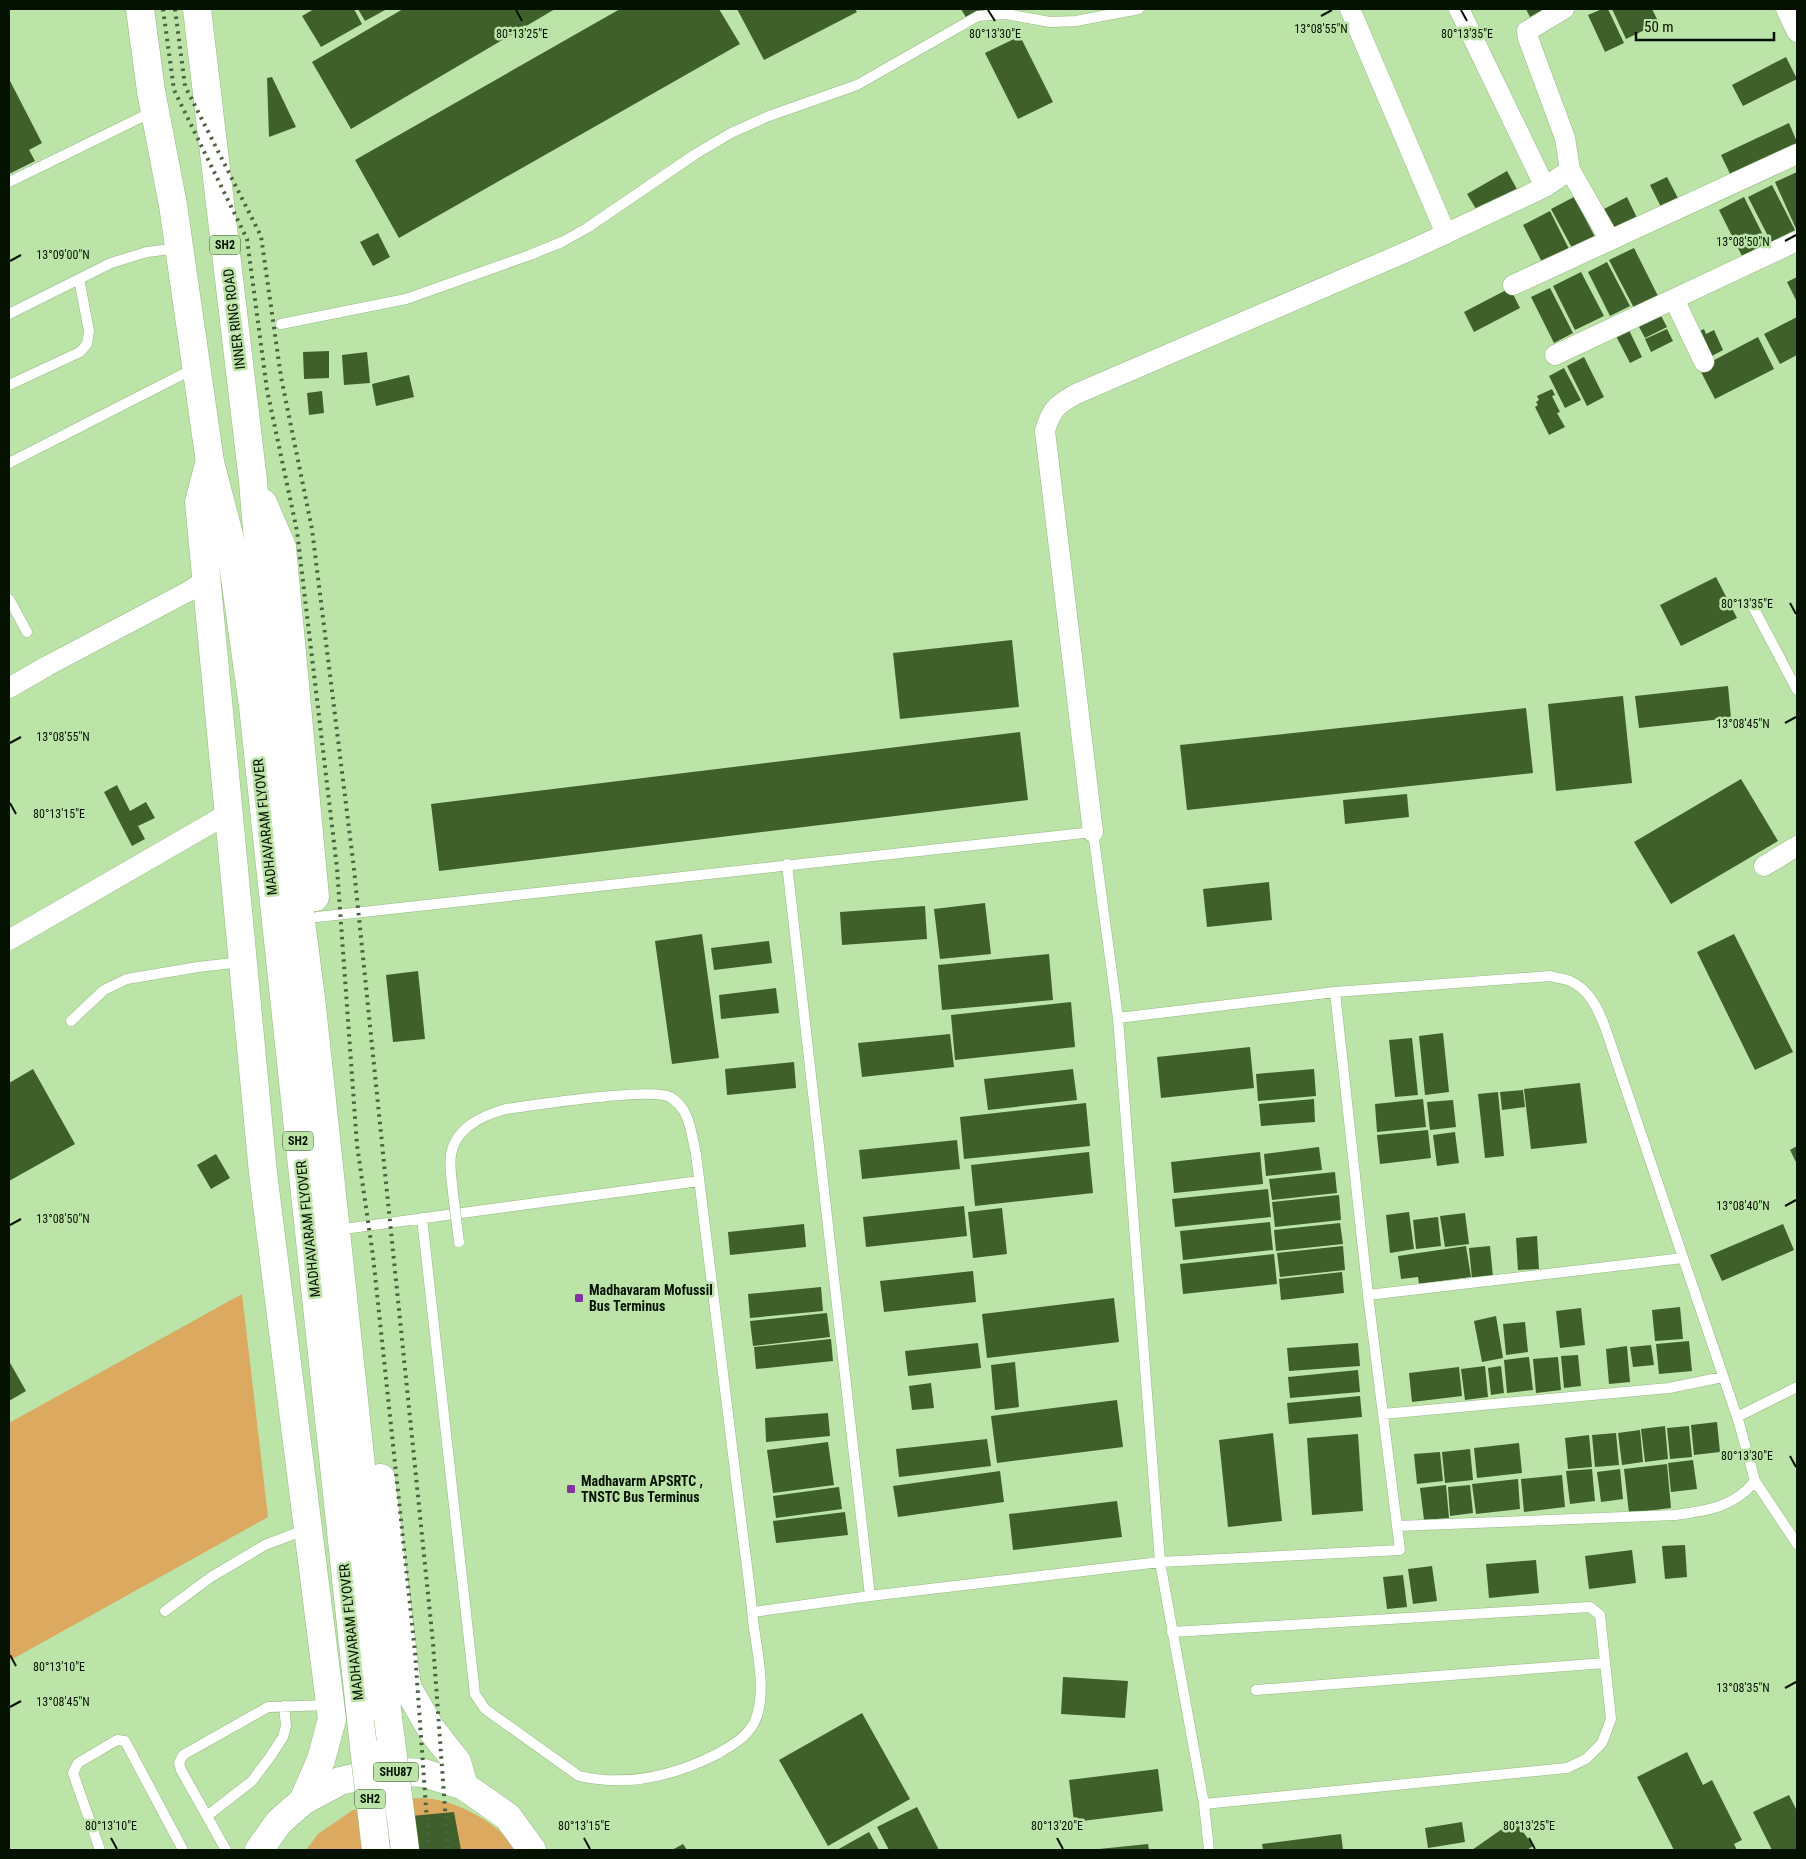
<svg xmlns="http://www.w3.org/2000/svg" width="1806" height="1859" font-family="'Roboto Condensed',sans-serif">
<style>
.green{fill:#dba960}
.building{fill:#3f602b}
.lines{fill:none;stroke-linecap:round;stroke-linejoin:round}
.service-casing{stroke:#95ba81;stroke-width:11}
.minor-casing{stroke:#95ba81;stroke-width:21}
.primary-casing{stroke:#95ba81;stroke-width:29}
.service{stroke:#fff;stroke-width:10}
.minor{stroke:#fff;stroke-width:20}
.primary{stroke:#fff;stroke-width:28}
.rail{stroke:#4c6241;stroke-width:4;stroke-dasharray:2.5 5;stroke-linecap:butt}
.service-bridge-casing{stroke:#95ba81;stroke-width:11;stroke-linecap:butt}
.primary-bridge-casing{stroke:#95ba81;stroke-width:29;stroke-linecap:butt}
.service-bridge{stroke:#fff;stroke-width:10}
.primary-bridge{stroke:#fff;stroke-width:28}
.ticks{fill:none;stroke:#061201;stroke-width:2}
.poi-dot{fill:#8433a3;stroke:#bce3a8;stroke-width:2}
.labels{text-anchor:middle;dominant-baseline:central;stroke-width:5;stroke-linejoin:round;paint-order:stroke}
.shield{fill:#bce3a8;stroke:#3d5133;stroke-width:1}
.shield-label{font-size:12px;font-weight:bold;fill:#061201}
.street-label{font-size:14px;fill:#061201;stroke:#bce3a8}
.poi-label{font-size:14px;font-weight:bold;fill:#061201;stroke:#bce3a8;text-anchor:start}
.ticks-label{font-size:12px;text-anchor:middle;fill:#061201;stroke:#bce3a8;stroke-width:5;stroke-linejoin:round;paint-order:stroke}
</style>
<rect width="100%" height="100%" fill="#bce3a8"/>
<path class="green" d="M242,1294L268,1517L9,1661V1423Z
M395,1798C409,1799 425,1797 438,1800C466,1806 501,1826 516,1850H306L318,1834L353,1810Z"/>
<path class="building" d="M314,9H354L362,24L321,47L302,16Z
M358,9H387L365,21Z
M403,9H555L351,129L312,62Z
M620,9H719L740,44L399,238L355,160Z
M737,9H855L857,12L764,60Z
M961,9H988L967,19Z
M1526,9H1557L1532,21Z
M1602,9H1608L1624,43L1605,52L1588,15Z
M1612,9H1652L1659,23L1626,39Z
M1020,36L1053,102L1018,119L985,53Z
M1786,57L1797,79L1743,106L1732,85Z
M272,77L296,127L269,137L267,78Z
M9,79L42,143L29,150L35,161L9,174Z
M1789,123L1797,142V150L1733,180L1721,155Z
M1507,171L1518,191L1479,214L1467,194Z
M1797,172V231L1775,182Z
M1667,177L1681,204L1664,213L1650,185Z
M1772,185L1795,230L1771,242L1748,197Z
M1574,197L1595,237L1572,248L1551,209Z
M1627,197L1639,222L1617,233L1604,209Z
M1744,197L1767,243L1742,256L1719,210Z
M1550,211L1571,253L1544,266L1523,225Z
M378,233L390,257L373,266L360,242Z
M1634,248L1658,296L1634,308L1609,260Z
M1607,262L1630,306L1610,316L1588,272Z
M1581,272L1604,316L1575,330L1553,286Z
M1797,277V302L1787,282Z
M1510,288L1520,308L1474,332L1464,312Z
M1550,288L1573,333L1554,343L1531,297Z
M1659,312L1667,327L1645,338L1637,323Z
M1797,317V355L1780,364L1764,334Z
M1667,329L1673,341L1651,352L1645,339Z
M1704,329L1706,334L1714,330L1723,350L1710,357L1698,332Z
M1629,330L1642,357L1630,363L1616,336Z
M1758,337L1774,369L1715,399L1699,368Z
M329,351V378L304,379L303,352Z
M367,352L370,383L344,385L342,355Z
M1584,357L1604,397L1587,406L1567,366Z
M1564,368L1581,400L1565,408L1549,376Z
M409,375L414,397L376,406L372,384Z
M1552,389L1555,395L1552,396L1560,412L1557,413L1565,427L1549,435L1535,407L1538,405L1536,402L1539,400L1537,396Z
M322,391L324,413L309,415L307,393Z
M1716,577L1737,618L1681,646L1660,605Z
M1012,640L1019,707L900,719L893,653Z
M1728,686L1731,718L1639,728L1635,696Z
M1623,696L1632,783L1556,791L1548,704Z
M1526,708L1533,773L1187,810L1180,745Z
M1020,732L1028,800L439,871L431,804Z
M1741,779L1778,841L1671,904L1634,842Z
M117,785L130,811L146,802L155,818L138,826L145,839L132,846L104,792Z
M1407,794L1409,817L1345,824L1343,800Z
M1269,882L1272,920L1207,927L1203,889Z
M985,903L991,954L940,959L934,909Z
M925,906L927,939L842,945L840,912Z
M702,934L719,1058L672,1064L655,941Z
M1734,934L1793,1052L1755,1070L1697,952Z
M769,941L772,963L714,970L711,948Z
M1049,954L1053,1000L942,1010L938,965Z
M418,971L425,1039L393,1042L386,975Z
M776,988L779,1013L721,1019L719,995Z
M1071,1002L1075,1047L955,1060L951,1015Z
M1443,1033L1449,1092L1425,1095L1419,1036Z
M950,1034L954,1067L862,1077L858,1043Z
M1412,1038L1418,1095L1395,1097L1389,1040Z
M1250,1047L1254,1088L1161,1098L1157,1057Z
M794,1062L796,1088L727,1095L725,1069Z
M33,1069L75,1144L9,1181V1083Z
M1073,1069L1077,1100L988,1110L984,1079Z
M1314,1069L1316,1096L1258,1101L1256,1074Z
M1580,1083L1587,1143L1531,1149L1524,1089Z
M1523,1090L1525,1107L1502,1110L1500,1092Z
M1498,1092L1504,1156L1485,1158L1478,1094Z
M1314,1099L1315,1122L1261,1126L1259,1104Z
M1423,1099L1426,1127L1377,1132L1375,1104Z
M1453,1100L1456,1127L1430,1130L1427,1102Z
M1086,1103L1090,1146L964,1159L960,1117Z
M1428,1130L1431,1158L1380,1164L1377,1135Z
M1455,1132L1459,1163L1437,1166L1433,1135Z
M957,1140L960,1169L862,1179L859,1150Z
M1797,1146V1164L1790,1150Z
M1319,1147L1322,1170L1266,1176L1264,1154Z
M1089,1152L1093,1193L975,1206L971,1165Z
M1260,1152L1263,1184L1174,1193L1171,1162Z
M216,1154L230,1178L211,1189L197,1165Z
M1335,1172L1337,1193L1272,1200L1269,1179Z
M1268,1189L1271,1217L1175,1227L1172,1199Z
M1339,1195L1341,1220L1275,1227L1272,1202Z
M964,1206L967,1236L866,1247L863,1217Z
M1002,1208L1007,1254L973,1258L968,1212Z
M1409,1212L1414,1249L1390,1253L1386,1215Z
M1465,1213L1469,1244L1445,1247L1440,1216Z
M1438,1217L1441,1246L1416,1249L1413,1220Z
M1270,1222L1273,1250L1183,1260L1180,1231Z
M1340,1223L1343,1244L1276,1251L1274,1230Z
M804,1224L806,1247L730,1255L728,1232Z
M1783,1224L1794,1250L1722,1281L1710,1255Z
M1537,1236L1539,1269L1518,1270L1516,1238Z
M1343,1246L1345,1270L1280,1277L1277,1253Z
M1466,1246L1471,1277L1419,1284L1418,1277L1401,1279L1398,1256Z
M1490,1246L1493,1277L1472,1279L1469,1248Z
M1274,1254L1277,1284L1183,1294L1180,1264Z
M973,1271L976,1302L884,1312L880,1281Z
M1342,1272L1344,1293L1281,1300L1279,1279Z
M821,1287L823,1311L750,1318L748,1294Z
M1114,1298L1119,1342L987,1358L982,1314Z
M1680,1307L1683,1339L1655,1341L1652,1310Z
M1581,1308L1585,1345L1560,1348L1556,1311Z
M827,1313L830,1337L753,1346L750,1321Z
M1496,1316L1503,1358L1482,1362L1474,1321Z
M1525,1322L1528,1352L1506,1355L1503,1324Z
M831,1339L833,1361L756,1369L754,1347Z
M1689,1341L1692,1371L1659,1374L1656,1344Z
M978,1343L981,1368L908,1376L905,1351Z
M1358,1343L1360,1366L1289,1371L1287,1348Z
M1651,1345L1654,1365L1633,1367L1630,1347Z
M1627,1346L1630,1382L1609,1384L1606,1349Z
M1578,1355L1581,1386L1564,1388L1561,1356Z
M1529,1357L1533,1390L1507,1393L1504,1360Z
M1558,1357L1561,1390L1536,1393L1533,1359Z
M9,1361L26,1391L9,1401Z
M1015,1362L1019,1407L995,1410L991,1365Z
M1485,1366L1488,1397L1465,1400L1461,1369Z
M1501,1366L1504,1393L1491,1395L1488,1368Z
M1459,1367L1462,1396L1412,1402L1409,1373Z
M1358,1370L1360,1392L1290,1398L1288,1377Z
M931,1383L934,1408L912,1410L909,1386Z
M1360,1396L1362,1417L1289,1424L1287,1403Z
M1117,1400L1123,1447L997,1463L991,1416Z
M828,1413L830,1436L766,1442L765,1418Z
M1717,1422L1720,1452L1694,1455L1691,1425Z
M1665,1426L1668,1459L1645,1462L1641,1429Z
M1689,1426L1692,1457L1670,1459L1667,1428Z
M1640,1430L1643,1462L1622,1465L1618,1433Z
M1273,1433L1282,1521L1228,1527L1219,1440Z
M1616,1433L1619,1465L1595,1467L1592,1435Z
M1358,1434L1363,1511L1312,1515L1307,1438Z
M1589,1435L1592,1467L1568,1469L1565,1438Z
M987,1439L991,1466L899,1477L896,1449Z
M828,1442L834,1485L773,1493L767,1450Z
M1519,1443L1522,1473L1477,1478L1474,1448Z
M1470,1449L1473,1480L1445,1483L1442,1452Z
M1440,1452L1443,1481L1417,1484L1414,1454Z
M1693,1460L1697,1489L1671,1492L1668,1463Z
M1667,1464L1671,1508L1629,1513L1624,1469Z
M1592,1469L1595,1501L1570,1504L1566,1471Z
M1620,1469L1623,1499L1601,1502L1597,1472Z
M1000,1471L1004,1502L898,1517L893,1486Z
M1562,1475L1565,1507L1524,1512L1521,1479Z
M1518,1479L1520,1509L1476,1514L1472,1484Z
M1446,1485L1449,1518L1424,1520L1420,1488Z
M1470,1485L1473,1513L1450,1516L1448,1487Z
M839,1487L842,1509L776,1518L773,1496Z
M1117,1501L1122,1537L1013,1550L1009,1514Z
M845,1512L848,1535L776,1543L773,1521Z
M1685,1545L1687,1577L1665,1579L1662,1546Z
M1632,1550L1636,1583L1589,1589L1585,1556Z
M1536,1560L1539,1593L1489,1598L1486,1564Z
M1432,1566L1437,1601L1413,1604L1408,1569Z
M1403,1575L1407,1607L1387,1609L1383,1577Z
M1063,1677L1128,1681L1125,1718L1061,1714Z
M862,1713L910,1799L828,1846L779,1760Z
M1687,1752L1703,1785L1712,1780L1742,1840L1734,1844L1737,1850H1674L1637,1777Z
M1158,1769L1163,1811L1074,1822L1069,1780Z
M1789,1795L1797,1811V1850H1772L1753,1812Z
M917,1807L939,1850H889L877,1827Z
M454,1812L461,1850H416L411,1816Z
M1515,1820L1533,1846L1527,1850H1472Z
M1462,1822L1465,1842L1428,1848L1425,1828Z
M869,1832L879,1850H837Z
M1341,1834L1343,1850H1263L1262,1844Z
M683,1844L687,1850H672Z
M1148,1844L1149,1850H1099V1849Z"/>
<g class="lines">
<defs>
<path id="service" d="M9,182L154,111
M9,314L111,263L147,252L179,248
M281,324L406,299L530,255L562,242L587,228L694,155L731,133L769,116L857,85L978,16L1006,14L1050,22L1076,21L1139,9
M9,385L80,352L87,344L89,331L79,279
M9,463L195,368
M9,599L27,632
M1752,605L1797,690
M787,864L870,1596
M317,917L1093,832L1118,1018L1160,1562L1204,1804L1209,1850
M1118,1018L1335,992L1550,976C1556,978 1564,978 1570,981C1589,989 1598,1009 1605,1027L1739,1423L1755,1481C1735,1507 1706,1511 1675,1515L1397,1526
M71,1021L104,990L127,979L198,967L242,962
M422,1218L475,1694L485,1709L579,1776C627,1787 674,1776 717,1754C731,1746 746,1738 754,1723C767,1697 758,1655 754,1628C751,1600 748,1572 744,1544C728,1414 712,1284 696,1154
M351,1228L699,1181
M1368,1295L1683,1258
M1383,1414L1669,1388L1723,1377
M1737,1417L1797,1387
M1755,1481L1797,1544
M165,1611L211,1577L265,1545L307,1529
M753,1612L870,1596L1160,1562L1400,1550L1368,1295L1335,992
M1172,1632L1590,1607L1600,1615L1611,1719L1602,1743L1586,1759L1567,1768L1204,1804
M1256,1690L1605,1663
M207,1816L252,1781L270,1757L283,1737L286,1726L284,1706
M100,1850L73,1773L78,1763L117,1740L125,1741L183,1850
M226,1850L181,1770L179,1763L183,1755L268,1707L329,1705"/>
<path id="minor" d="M1350,9L1446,234
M1459,9L1545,187
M1786,9L1797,32
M1570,170L1610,240
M1513,285L1797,154
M1674,299L1704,362
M1555,355L1797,241
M9,688L47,666L189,591L207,579
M1093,832L1045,431C1051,410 1056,405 1076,394L1413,249L1545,187L1570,170L1565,138L1528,38L1527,31L1564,9
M1764,866L1797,846
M9,940L229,813"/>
<path id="primary" d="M140,9L151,91L173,205L210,462L229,535L253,706L364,1747
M197,9L253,481L270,685L311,998L388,1718
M209,464L199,502L263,1173L332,1719L321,1760L303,1801
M263,503L282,547L315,897
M381,1478L407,1687L431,1729L457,1762L464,1786
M259,1850L279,1822L303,1801L340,1781L382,1771L424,1773L464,1786L508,1817L532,1850"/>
</defs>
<use href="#service" class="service-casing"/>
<use href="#minor" class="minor-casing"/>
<use href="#primary" class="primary-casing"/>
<use href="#service" class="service"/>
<use href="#minor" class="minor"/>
<use href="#primary" class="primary"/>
<path class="rail" d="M163,9L174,90L247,239L267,390L297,531L337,868L357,1145L373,1256L415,1652L429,1850
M175,9L185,86L261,236L281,377L312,529L354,869L433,1643L448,1850"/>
<defs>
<path id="service-bridge" d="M459,1242C457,1226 455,1209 453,1193C452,1180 449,1167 451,1155C455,1128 483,1115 506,1109C533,1105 653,1087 670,1097C690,1108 691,1133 696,1154"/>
<path id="primary-bridge" d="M388,1718L405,1850
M364,1747L376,1850"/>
</defs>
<use href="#service-bridge" class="service-bridge-casing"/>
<use href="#primary-bridge" class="primary-bridge-casing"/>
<use href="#service-bridge" class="service-bridge"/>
<use href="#primary-bridge" class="primary-bridge"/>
</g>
<path class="ticks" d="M516,10L522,21M988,10L995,21M1461,10L1467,21M1321,16L1332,10M1785,241L1796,235M10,261L21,255M1790,603L1796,614M1785,723L1796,717M10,743L21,737M10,803L16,814M1785,1206L1796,1200M10,1225L21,1219M1790,1456L1796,1467M10,1655L16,1666M1785,1688L1796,1682M10,1707L21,1701M111,1838L117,1849M584,1838L590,1849M1057,1838L1063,1849M1529,1838L1535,1849"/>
<g class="poi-dot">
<rect x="574" y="1293" width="10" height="10" rx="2.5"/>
<rect x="566" y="1484" width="10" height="10" rx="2.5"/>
</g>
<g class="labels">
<g class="shield">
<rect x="210" y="235.5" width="30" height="19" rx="4"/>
<rect x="283" y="1131.5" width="30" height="19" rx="4"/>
<rect x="373.5" y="1762.5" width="45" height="19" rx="4"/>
<rect x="355" y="1789.5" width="30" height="19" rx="4"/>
</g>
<g class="shield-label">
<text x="225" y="245">SH2</text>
<text x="298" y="1141">SH2</text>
<text x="396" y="1772">SHU87</text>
<text x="370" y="1799">SH2</text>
</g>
<g class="street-label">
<text transform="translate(234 319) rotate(-97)">INNER RING ROAD</text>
<text transform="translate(265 827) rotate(-96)">MADHAVARAM FLYOVER</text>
<text transform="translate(308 1229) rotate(-96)">MADHAVARAM FLYOVER</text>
<text transform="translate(351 1632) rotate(-96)">MADHAVARAM FLYOVER</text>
</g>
<g class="poi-label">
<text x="589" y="1290">Madhavaram Mofussil<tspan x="589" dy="16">Bus Terminus</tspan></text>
<text x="581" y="1481">Madhavarm APSRTC ,<tspan x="581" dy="16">TNSTC Bus Terminus</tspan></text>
</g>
</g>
<g class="ticks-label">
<text x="1321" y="33">13°08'55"N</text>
<text x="522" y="38">80°13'25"E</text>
<text x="995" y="38">80°13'30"E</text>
<text x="1467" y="38">80°13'35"E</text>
<text x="1743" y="246">13°08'50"N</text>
<text x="63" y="259">13°09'00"N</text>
<text x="1747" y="608">80°13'35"E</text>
<text x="1743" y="728">13°08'45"N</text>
<text x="63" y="741">13°08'55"N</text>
<text x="59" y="818">80°13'15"E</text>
<text x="1743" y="1210">13°08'40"N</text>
<text x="63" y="1223">13°08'50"N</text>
<text x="1747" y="1460">80°13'30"E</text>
<text x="59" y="1671">80°13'10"E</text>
<text x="1743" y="1692">13°08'35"N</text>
<text x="63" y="1706">13°08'45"N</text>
<text x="111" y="1830">80°13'10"E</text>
<text x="584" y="1830">80°13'15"E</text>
<text x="1057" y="1830">80°13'20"E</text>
<text x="1529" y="1830">80°13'25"E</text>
</g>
<rect width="1806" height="1859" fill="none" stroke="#061201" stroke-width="20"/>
<path d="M1636 32v8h138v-8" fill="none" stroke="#061201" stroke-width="2.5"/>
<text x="1644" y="32" font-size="15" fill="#061201" stroke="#bce3a8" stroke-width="4" paint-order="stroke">50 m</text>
</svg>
